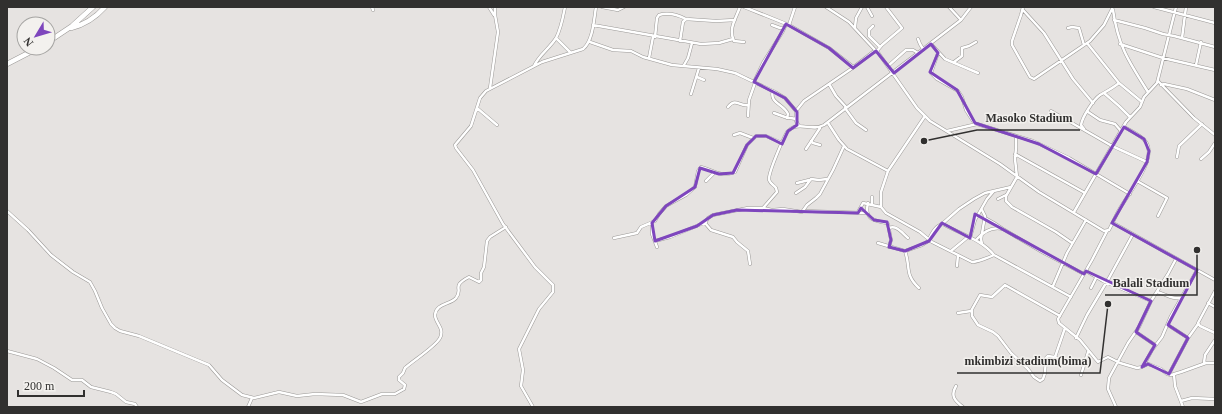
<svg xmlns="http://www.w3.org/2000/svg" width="1222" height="414" font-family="'Times New Roman',serif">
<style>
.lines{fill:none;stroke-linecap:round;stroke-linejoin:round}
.minor-casing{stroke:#9b9997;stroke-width:3.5}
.trunk-casing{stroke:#9b9997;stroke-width:5.5}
.minor{stroke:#fff;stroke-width:2.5}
.trunk{stroke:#fff;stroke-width:4.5}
.marked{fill:none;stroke:#7e46bd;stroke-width:3;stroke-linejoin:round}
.leader{fill:none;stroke:#31302f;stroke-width:1.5}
.callout-dot{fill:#31302f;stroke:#f3f1ee;stroke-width:1.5}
.callout-label{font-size:12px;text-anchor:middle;font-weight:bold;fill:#31302f;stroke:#f3f1ee;stroke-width:3;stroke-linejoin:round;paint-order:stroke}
</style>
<rect width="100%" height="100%" fill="#e6e3e1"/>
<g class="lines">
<defs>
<path id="minor" d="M372,7L373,10
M489,7L494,15
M602,7L618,10L624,7
M740,7C736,18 728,29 734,41L744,42
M744,7L789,25L829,48L852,66H855L873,52L877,51L917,108L930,121L1000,164L1039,192L1104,231L1109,230L1112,224H1115L1215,280
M826,7L849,22L876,51
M867,7L872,16
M949,7L961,20
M1023,7L1021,15L1012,41V45L1030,77L1034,79L1090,41L1104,25L1113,7
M1154,7L1215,23
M1023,10L1044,33L1073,79L1093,103
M1113,10C1118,46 1129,62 1148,92
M1114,20L1145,28L1163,34L1174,36L1215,47
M593,25L701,44L719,43L733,39
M772,25L780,28H784
M789,25L795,7
M873,26L869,30V36L880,47
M855,27L856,18L862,7
M1068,28L1072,27L1079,28L1084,45
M655,37L657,18L659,15C668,12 678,15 686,19
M556,38L571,53
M1182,38L1186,7
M918,39L920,44L923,49
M680,41L683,22L686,19L716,21L735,20
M590,42L613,50L631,51L643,57L672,65L717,69L735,73L775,92L785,98L796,111V121L799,126
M1087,43L1119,83L1142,102
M931,44L945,59L978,73
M1120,44L1163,58L1215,70
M877,51L882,45L902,28L886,7
M938,53L931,73L937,79L958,91L962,97L966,110L975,124
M649,58L653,37
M954,62L962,56V48L969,46L976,42
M684,65L688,58L692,43
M1196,65L1201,42
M534,66C539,55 550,48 556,38C561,29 563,17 565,7
M888,66L906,50H913L918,53
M697,77L704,80
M1158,81L1194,118L1215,135
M754,82L763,63L783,31L786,24
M829,84L836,96L846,107
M1161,85L1164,84L1187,89L1215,100
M490,88L498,32L495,15V7
M773,91C769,103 784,104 788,114L787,118
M1104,93L1119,106L1130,117
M691,94L699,68
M728,107C736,97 739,107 748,105
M477,108L497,125
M845,108L856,123L866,130
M796,111L804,101L854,67
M1051,111L1112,146L1147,162
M1088,112L1100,120L1115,124L1121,131
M774,113L785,117L796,119
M748,116L749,100L755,83
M925,116L888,171L881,192V207L886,213L920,232L932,242L972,262C977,262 990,257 994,255
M828,123L839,140L847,149L888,171
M1084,129L1081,125C1082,117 1094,99 1100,95C1107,91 1113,88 1119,83
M947,131L977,124L1033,141L1069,158L1130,194
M734,135L740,133L753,138
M1016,136V148L1015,159L1017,177L1006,196V201L1012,207L1056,232L1072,243
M811,141L813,143L820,145
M806,149L820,128
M1015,154L1085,193
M1177,157L1179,146L1202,124
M1201,159L1209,152L1215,143
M706,181L714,173
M1137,181L1167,198L1158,216
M797,183L809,180
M796,193L805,187L811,179L819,180L827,179
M998,199L1006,195
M868,203C864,219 874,221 887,223L888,224L891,240L889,247
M872,204V197
M763,208L772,210L783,209L802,212L807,205L816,198L820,194L833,170L844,146
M982,210L985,216L981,239L982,244
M7,211L28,230L51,255L73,272L90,282L95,291L102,308L111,324L115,328L120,331L139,336L209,365L222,380L242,395L254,398L279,392L297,396L315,394L343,395L361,402L382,394H395L404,389L405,385L399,380V377L403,373L405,368C414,360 435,347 440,338C445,328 435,323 435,315C436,303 450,305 456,298C464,288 450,287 469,277L479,282L481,280V273L484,267L487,241L490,237L506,227
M804,211L867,213
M858,212L863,203L881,207
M1074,212L1126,122L1140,107L1144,97L1157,83L1176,7
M985,218L994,223L1003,229L1042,252L1084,274
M652,223V234L657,247
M942,224L959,209L974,199L985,193L1011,187
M1112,224C1114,220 1116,215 1119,210C1127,195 1158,159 1146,142C1141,135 1131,131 1124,127
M889,228C897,225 902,233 908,238
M1107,231L1092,260L1058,319L1059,323L1080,340L1098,362L1108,357L1120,363L1137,368L1142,367L1148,364L1151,365L1161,369L1167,374L1171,375L1181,372L1206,363H1215
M614,238L637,233L641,227L655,221L659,214L666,206L686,195L695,187L698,171L701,167C714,170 720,178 735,172L747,145L756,136H766L782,143
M970,238L975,220L987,199L993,192
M929,239C932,233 936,225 943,224C960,234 981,239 994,255L1071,297
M976,240C983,232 992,226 1003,229
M655,241L670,237L706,222
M878,243L905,251L922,245L930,240
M905,251C911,267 904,274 919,288
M951,251L968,237
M750,264L748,251L737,242L733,237L711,230L705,223L708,218L713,215L748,208H763L777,192L776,188C774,185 769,183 769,179C769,171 783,139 787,132C789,130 791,128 794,127C805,124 813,131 824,125L961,20L971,7
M957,266L958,255
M1086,271L1103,281L1151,301
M1053,286L1067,253L1086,220
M1091,288L1096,278
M1215,291L1198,323L1200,326L1215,333
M1157,292C1166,294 1172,300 1181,298
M1208,303L1215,307
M972,310V316L978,325L993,332L998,336L1011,353L1028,369L1034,377L1040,381L1043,379L1045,373L1046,358L1048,356L1055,357
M958,313L971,311L980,295L992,297L1005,285L1060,316
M1168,325L1188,338
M1136,332L1155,345
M1076,338L1087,315L1109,278L1133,234
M7,351L37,359L54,368L72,380H82L91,387L111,392L116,394L126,402L135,404L137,407
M1063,361L1055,357L1065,328
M1204,363L1205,355L1215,340
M1144,365L1152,350L1162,337L1171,316L1197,270
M1169,374L1188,338L1198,324
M1174,374L1175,386L1183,407
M1081,375L1088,352
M956,386C950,396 955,401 963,407
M1181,401L1192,398L1215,399
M248,407L252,398
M533,407L521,386L523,370L519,349L539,309L553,292V285L535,267L503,224L473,170L456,148L455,145L471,126L480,98L486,91L542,62L583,49C593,41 594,19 596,7
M1116,407L1108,389L1109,378L1128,343L1139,327L1151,301L1168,274L1176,259"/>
<path id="trunk" d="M71,28C84,25 96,17 105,7
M48,42L72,26L93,7
M7,64L38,48"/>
</defs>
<use href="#minor" class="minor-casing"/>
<use href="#trunk" class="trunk-casing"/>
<use href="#minor" class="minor"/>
<use href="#trunk" class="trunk"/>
</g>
<path class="marked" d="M786,24L829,48L853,68L876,51L894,73L931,44L938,53L930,72L957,90L975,123L1039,144L1096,174L1124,127L1144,139L1149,151L1147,162L1112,223L1197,270L1168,325L1188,338L1169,374L1148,364L1142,367L1155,345L1136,332L1151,301L1086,271L1084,274L975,214L970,238L942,223L929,241L905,251L889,247L891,240L887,222L874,220L861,208L858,213L737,210L713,215L697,226L655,241L652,223L666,206L695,187L700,168L719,174L733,173L747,145L756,136H766L782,144L788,131L797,125V112L785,98L754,82Z"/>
<path class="leader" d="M924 141L977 130H1080M1197 250L1197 295H1105M1108 304L1100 373H957"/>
<g class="callout-dot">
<circle cx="924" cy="141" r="4"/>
<circle cx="1197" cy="250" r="4"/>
<circle cx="1108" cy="304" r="4"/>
</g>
<g class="callout-label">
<text x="1029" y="122">Masoko Stadium</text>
<text x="1151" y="287">Balali Stadium</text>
<text x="1028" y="365">mkimbizi stadium(bima)</text>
</g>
<rect width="1222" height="414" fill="none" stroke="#31302f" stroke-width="16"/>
<g transform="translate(36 36) rotate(232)"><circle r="19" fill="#f3f1ee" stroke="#a5a4a2"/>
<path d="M0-3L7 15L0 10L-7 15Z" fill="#7e46bd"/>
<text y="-6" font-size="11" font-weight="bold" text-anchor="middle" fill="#31302f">N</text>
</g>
<path d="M18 390v6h66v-6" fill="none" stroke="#31302f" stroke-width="2"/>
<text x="24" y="390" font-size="12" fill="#31302f" stroke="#f3f1ee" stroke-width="3" paint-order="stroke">200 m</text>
</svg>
